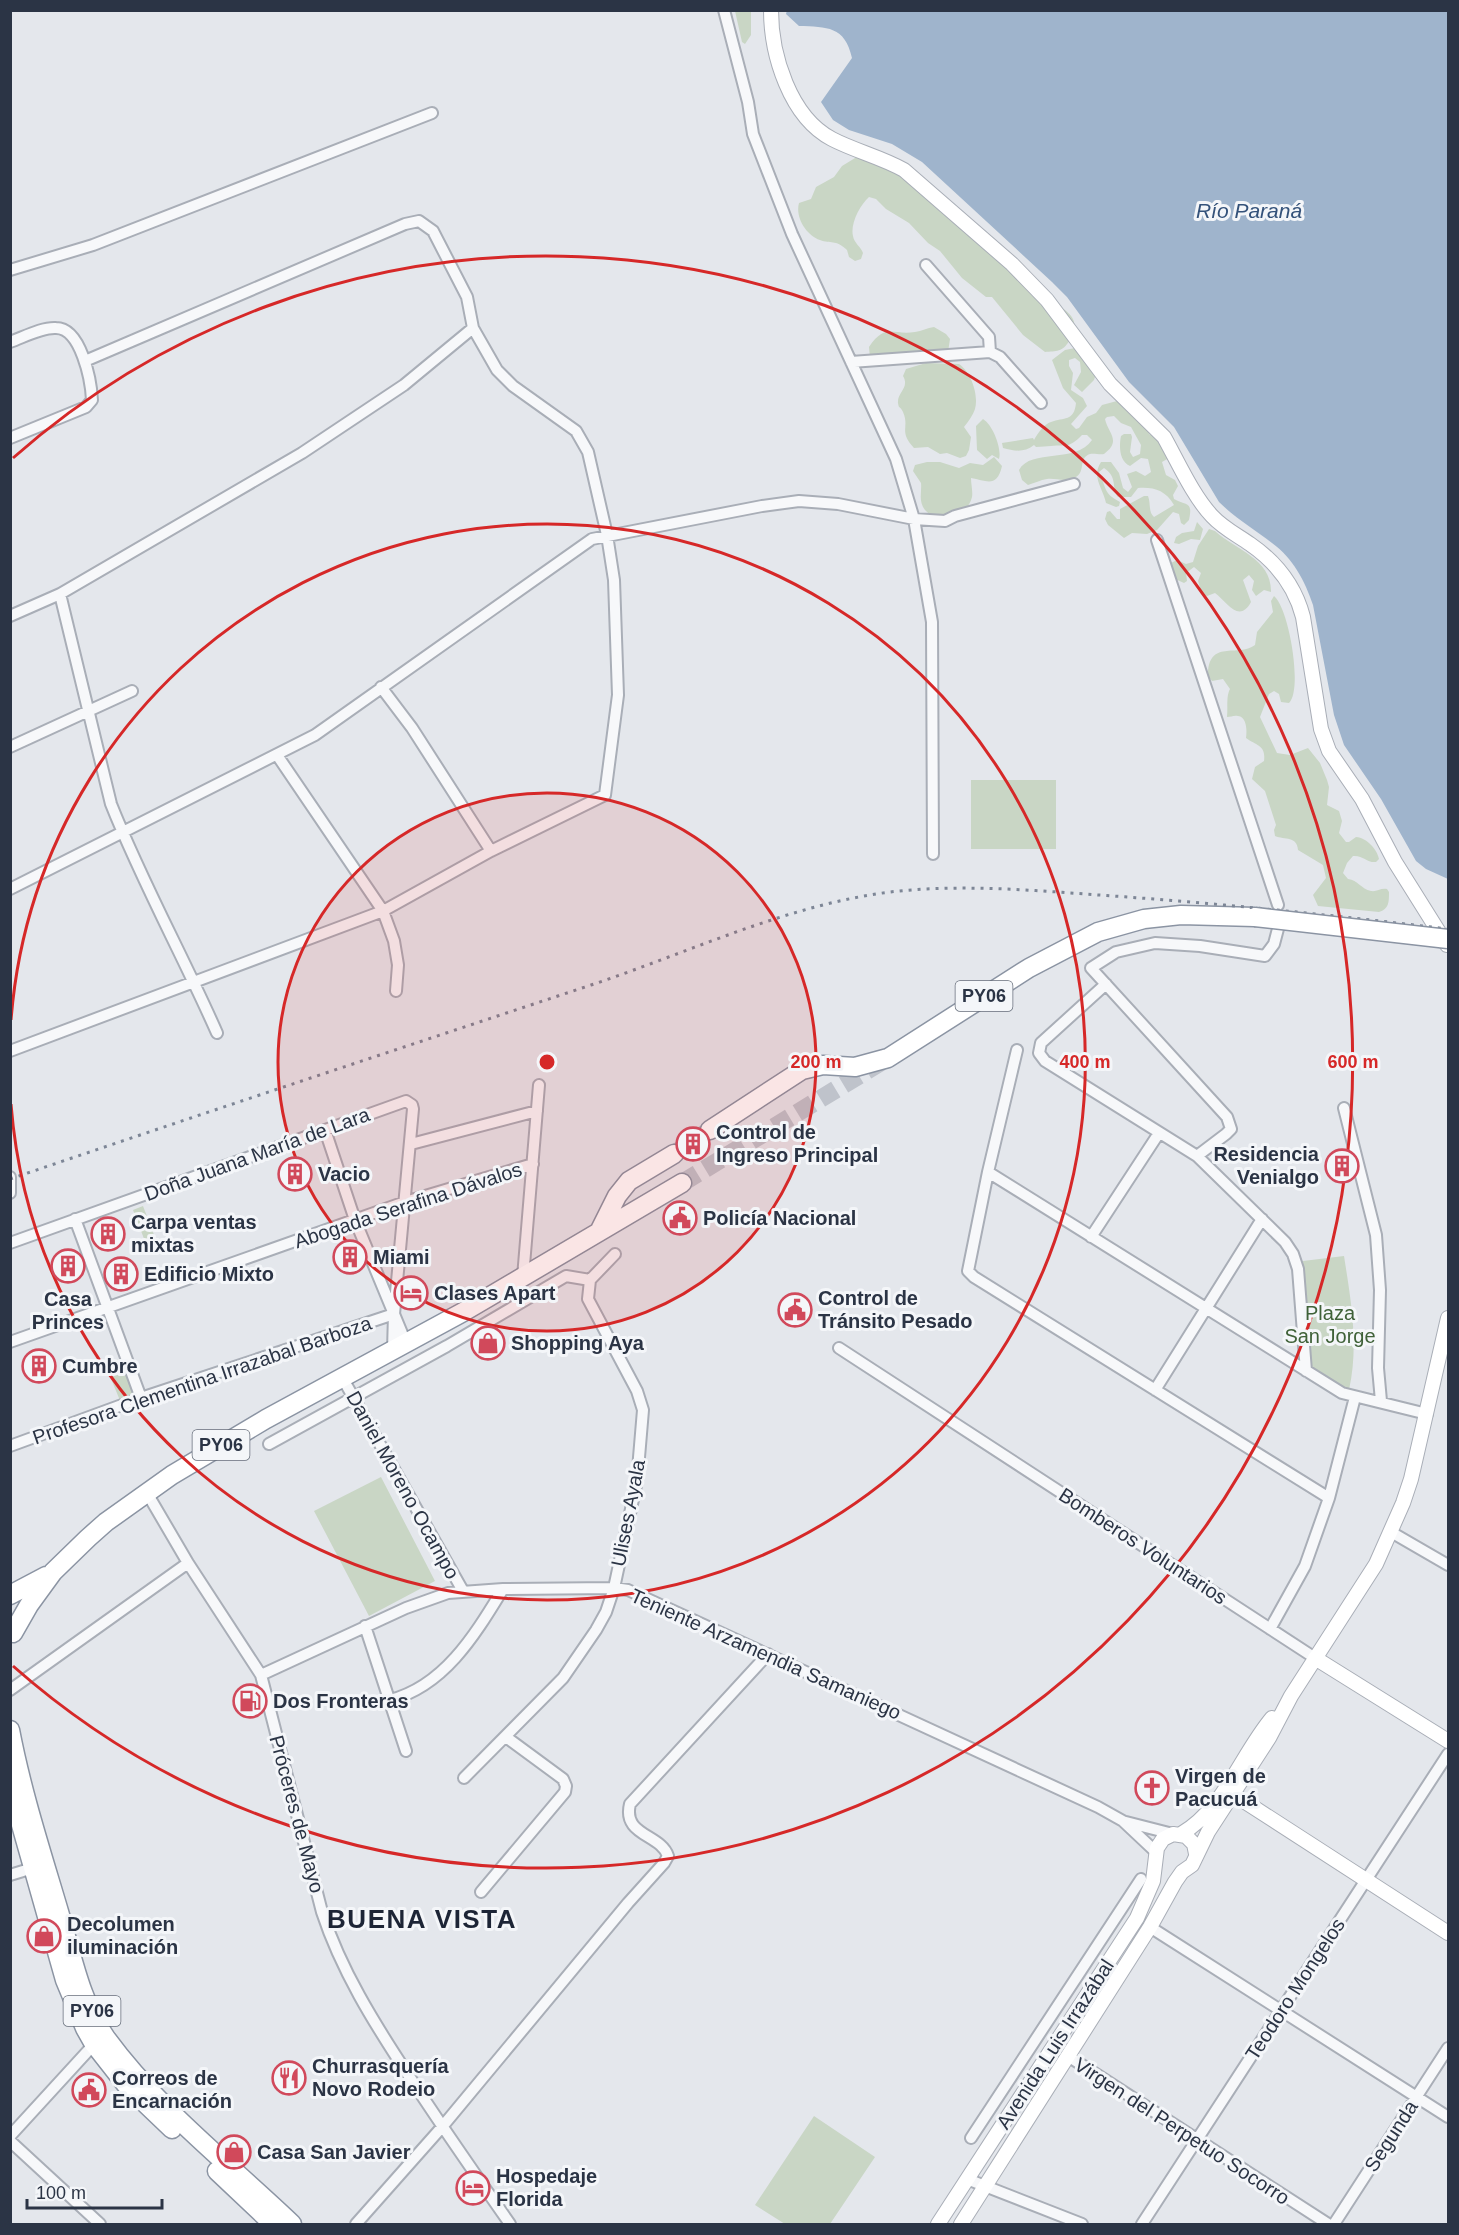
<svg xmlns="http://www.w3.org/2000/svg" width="1459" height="2235" font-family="Arial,sans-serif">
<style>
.green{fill:#c9d6c5}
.water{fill:#9fb4cc}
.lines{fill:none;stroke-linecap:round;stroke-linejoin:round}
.highway-tunnel{stroke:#bfc3cb;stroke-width:18;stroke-dasharray:18 9;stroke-linecap:butt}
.street-casing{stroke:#a9aeb7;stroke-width:14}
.secondary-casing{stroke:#a9aeb7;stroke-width:16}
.highway-casing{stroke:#8b94a3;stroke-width:21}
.street{stroke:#f7f8fa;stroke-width:10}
.secondary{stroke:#fff;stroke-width:14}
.highway{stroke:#fff;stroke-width:18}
.rail{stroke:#7d8696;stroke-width:3;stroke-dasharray:3 6;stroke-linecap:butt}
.highway-bridge-casing{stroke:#8b94a3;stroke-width:21;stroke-linecap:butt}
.highway-bridge{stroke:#fff;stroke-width:18}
.ring{fill:none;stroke:#d62828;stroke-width:3}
.labels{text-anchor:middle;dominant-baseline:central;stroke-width:6;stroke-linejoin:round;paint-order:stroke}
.shield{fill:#f4f6f9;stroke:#676e7b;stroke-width:1.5}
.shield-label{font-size:18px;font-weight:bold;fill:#2b3445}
.poi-label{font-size:20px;font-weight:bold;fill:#2b3445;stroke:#f4f6f9;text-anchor:start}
.street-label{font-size:20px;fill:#2b3445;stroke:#f4f6f9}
.park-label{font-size:20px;fill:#3f6138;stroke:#f4f6f9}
.water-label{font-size:21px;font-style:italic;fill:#34527a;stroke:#f4f6f9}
.district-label{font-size:26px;font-weight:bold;letter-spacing:1.5px;fill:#1d2536;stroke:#f4f6f9}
.centre{fill:#d62828;stroke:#f4f6f9;stroke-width:3}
.ring-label{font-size:18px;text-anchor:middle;font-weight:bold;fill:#d62828;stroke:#f4f6f9;stroke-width:6;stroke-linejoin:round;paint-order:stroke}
</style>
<rect width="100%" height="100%" fill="#e4e7ec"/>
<path class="green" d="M735,11H751V35L745,44L742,42Z
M872,152L1048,298C1066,311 1084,318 1069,341C1063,352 1056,351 1045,352L1023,335L992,297H986L962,278L940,251L928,243L909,223L886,209L876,199L869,197C860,205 850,224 853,236C854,243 861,247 863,253L861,259L855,261L849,257L847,250C835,239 831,244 820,240C806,235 795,217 799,203L811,199L816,187L834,177L842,166L860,155Z
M934,327L946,334L950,339L948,352L870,358L869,347C886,322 893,336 915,332C922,331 927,328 934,327Z
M1075,348L1096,374L1094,380L1082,392L1074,385L1081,372L1080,362L1075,358L1069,360V366L1073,373L1071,390L1083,398L1087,406L1071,424L1076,429L1079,428L1087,417L1096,413L1102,405L1117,401L1148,430L1149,434L1158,439L1169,458L1162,462L1166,475L1175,480L1178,486L1173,495L1174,499C1187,506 1193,501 1189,520L1184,525L1181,523L1179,514L1173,512L1157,530L1147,534L1132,533L1124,538L1108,525L1105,519L1107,512L1110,511L1117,519H1120V509L1144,496H1148C1151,503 1148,512 1154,517L1174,505C1165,490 1154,487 1138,488L1131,497H1118C1111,487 1118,477 1104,468L1099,472C1107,489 1103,493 1120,502L1119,506L1116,507L1106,503C1103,488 1091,477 1101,462H1111L1119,473L1123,488L1128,492L1132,487L1127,474L1136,471L1145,476L1151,472L1148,459L1141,458L1130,466C1119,461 1119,446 1121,436L1124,434H1131L1132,437L1130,452L1133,457L1140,454L1141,445L1131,427L1121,423L1114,416L1107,417L1105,419C1108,433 1122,441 1104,454C1100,455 1094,453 1090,454C1078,458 1086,471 1076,477C1066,483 1057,478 1047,479C1040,480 1035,483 1028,485L1022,480L1019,470C1031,448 1076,464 1092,440L1087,435H1082C1068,449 1068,444 1051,446C1046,446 1042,447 1036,447L1034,445C1024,453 1014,451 1003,448L1002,443L1033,438L1034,440C1038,433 1044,424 1051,422C1064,417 1074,422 1076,403L1063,388L1052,360L1065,350Z
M926,363L959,364C971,372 979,395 975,409C973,415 968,422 964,427L971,437L969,450L966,456L960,458L947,453L940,454L928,447L914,448C898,431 910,428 903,412C900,405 899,410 898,403C897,392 910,388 903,376L906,369Z
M983,419C993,425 1002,449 999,459L992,455L987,459L977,450L976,426Z
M994,457L1002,466C997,488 987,481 971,478C971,484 973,492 972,497C968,516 938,525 925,510C918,501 922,492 921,483L913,471L915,465L927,462H940L959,468L970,463L983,465Z
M1197,522L1203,529L1200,540L1191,539L1179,544L1174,543L1176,537L1182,533L1194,531Z
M1209,529L1215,531C1236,550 1272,559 1271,592L1264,590L1256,596L1252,590L1254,581L1249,575L1243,580L1251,602C1239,624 1227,602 1215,593L1207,596L1202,594L1198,581L1201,573L1194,567L1186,573L1187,581L1184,583L1173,578L1170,567L1171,563L1177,560L1186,564L1193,562L1198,546Z
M1274,596C1289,608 1303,690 1289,703L1281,702L1279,694L1274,691L1269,694L1260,717L1277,753L1290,755L1308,748L1320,763L1327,780L1329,787L1327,805L1339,811L1342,821L1339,833L1346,842H1349L1356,837C1367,838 1377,849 1379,859L1376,862C1367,863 1363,855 1353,856L1347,863L1343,873L1348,879C1358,880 1361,889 1371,891C1377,892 1380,888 1387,889L1389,892C1389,902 1389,909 1379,912L1318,906L1313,895L1326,878L1323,865L1298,850C1297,836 1285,840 1275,836L1274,830L1276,825L1265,791L1252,779L1255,767L1264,761C1266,745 1257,746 1246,738C1247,731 1247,717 1238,716C1234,715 1231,717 1227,717C1228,708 1226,696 1230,689L1223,679L1212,681L1208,676C1208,638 1238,658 1255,645L1257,632L1273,612L1271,601Z
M971,780H1056V849H971Z
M143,1206L156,1240L146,1244L133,1210Z
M1344,1256C1351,1301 1359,1345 1349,1390L1308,1364L1303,1261Z
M120,1359L135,1397L121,1403L105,1364Z
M381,1477L435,1581L369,1616L314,1511Z
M814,2116L875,2157L830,2224H785L755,2205Z"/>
<path class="water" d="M787,10L1448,11V879L1426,869L1416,861L1381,799L1344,745L1334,715L1313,605C1305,581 1293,558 1272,543C1254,529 1235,518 1219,502L1174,427L1129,382L1067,297L1052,282L922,162L892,144L849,130L833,120L821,102L852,58C845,26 827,27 799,26L786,14Z"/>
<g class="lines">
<path class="highway-tunnel" d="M674,1154L710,1130
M682,1183L881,1062"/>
<defs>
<path id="street" d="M724,10L748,102L753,134L792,234L896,459L914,519L932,622L933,854
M926,265L989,337L990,352
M10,270L93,245L432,113
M10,342C24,337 42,327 56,328C81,328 91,380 92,400L86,407L10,438
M851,362L990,352L1000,357L1041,403
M1157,540L1278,905
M60,594L111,804C142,882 183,956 217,1033
M10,616L60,594L302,453L404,385L473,328
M381,687L412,728L491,851
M10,747L132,691
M277,755L383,911L394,941L398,965L396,991
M10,889L315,735L592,539L762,506L799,501L838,504L914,519L945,521L955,516L1074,484
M1106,984L1041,1043L1039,1053L1045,1061L1197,1156L1285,1242L1293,1254L1298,1269L1306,1371
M1017,1050L988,1172L968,1271L974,1277L1329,1498
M10,1051L383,911L491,851L605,795L618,695L614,580L607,535L588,452L576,431L513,386L497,370L473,328L467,297L433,231L419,221L405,224L85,361
M1344,1108L1376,1235L1380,1290L1378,1368L1381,1401
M325,1130L355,1220L406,1343
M411,1144L537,1111
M1197,1156L1226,1134L1231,1129L1227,1117L1091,968L1116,952L1155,943L1200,946L1265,956L1274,944L1279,925
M988,1172L1342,1393L1427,1414
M10,1177V1193
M75,1219L141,1398
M1091,1237L1159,1133
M10,1243L406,1101L412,1105L413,1109L394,1314L393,1350
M523,1277L539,1085
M10,1342L405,1202L533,1164
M839,1348L1315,1658
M343,1379L463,1591
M1155,1390L1262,1219
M269,1444L447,1346L566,1276L590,1280
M10,1446L141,1398L394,1314
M147,1493L188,1563L261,1675L322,1912C341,1970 374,2023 407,2073C440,2124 475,2174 510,2224
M1391,1532L1448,1565
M365,1626L406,1751
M1270,1629L1305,1566L1329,1498L1355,1397
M261,1675L406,1608L448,1593L503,1589L614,1588L628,1590L1098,1807L1123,1821L1157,1853
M10,1690L188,1563
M390,1700C445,1686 476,1633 503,1589
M464,1778L563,1678L596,1630L606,1612L614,1588L637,1481L643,1410L637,1391L588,1299L590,1280L615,1254
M1126,1822L1173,1834
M10,1875L36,1867
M481,1892L565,1792L566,1786L563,1779L506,1737
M1150,1927L1448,2117
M1068,2056L1328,2224
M10,2136L97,2041
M971,2138L1141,1879
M10,2141L100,2224
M967,2179L1082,2224
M356,2224L442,2127L628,1903L664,1863L668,1856C661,1834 622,1836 630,1804L768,1654
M1142,2224L1448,1754
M1334,2224L1448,2048"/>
<path id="secondary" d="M771,10C771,55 790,117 832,139C855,151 881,157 904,170L1012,264L1047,300L1110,384L1164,437C1178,462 1193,496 1212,516C1223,528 1237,535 1250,544C1276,562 1295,586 1303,617L1321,729L1329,751L1362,799L1395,862L1447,945
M1315,1658L1448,1741
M1233,1794L1448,1933
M1181,1834C1224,1809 1241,1755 1272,1718
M938,2224L1137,1918L1153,1881L1157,1848L1163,1839L1173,1834L1186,1836L1194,1844L1196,1854
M961,2224L1150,1927L1175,1882L1182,1872L1192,1865L1208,1832L1269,1738L1291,1696L1376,1564L1403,1503L1411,1479L1448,1318"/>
<path id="highway" d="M710,1130L802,1070L823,1065L855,1067L888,1058L1029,968L1098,932L1144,919L1181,915L1255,917
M599,1232L617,1196L629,1181L674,1154
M10,1595L46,1576
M13,1633L29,1605L53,1572L88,1538L106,1522L172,1475L266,1419L465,1311L682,1183
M10,1730C22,1793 42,1854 60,1915C72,1955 81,2003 106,2038C158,2109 228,2163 292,2224
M10,1786L65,1980L85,2028L94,2044L127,2086L172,2129
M217,2171L273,2224"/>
</defs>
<use href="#street" class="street-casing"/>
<use href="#secondary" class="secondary-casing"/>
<use href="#highway" class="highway-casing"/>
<use href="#street" class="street"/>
<use href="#secondary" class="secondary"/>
<use href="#highway" class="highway"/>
<path class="rail" d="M10,1179C204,1113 398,1049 591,985C690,952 787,905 890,892C960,884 1030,890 1099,895C1216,903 1332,915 1448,929"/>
<defs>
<path id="highway-bridge" d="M1255,917L1448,939"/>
</defs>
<use href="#highway-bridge" class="highway-bridge-casing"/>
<use href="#highway-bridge" class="highway-bridge"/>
</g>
<circle cx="547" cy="1062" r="269" fill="#d62828" fill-opacity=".12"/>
<g class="ring">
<circle cx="547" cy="1062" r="269"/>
<path d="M11 1020A538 538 0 1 1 11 1104"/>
<path d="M13 458A806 806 0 1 1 13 1666"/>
</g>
<defs>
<symbol id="building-ring" viewBox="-11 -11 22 22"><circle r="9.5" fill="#f4f6f9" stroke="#d1495b" stroke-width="1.5"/><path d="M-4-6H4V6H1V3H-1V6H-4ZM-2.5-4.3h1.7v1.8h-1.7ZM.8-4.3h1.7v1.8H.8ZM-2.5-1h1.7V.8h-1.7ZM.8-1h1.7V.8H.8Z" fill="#d1495b"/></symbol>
<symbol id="civic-ring" viewBox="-11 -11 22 22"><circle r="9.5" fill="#f4f6f9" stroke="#d1495b" stroke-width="1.5"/><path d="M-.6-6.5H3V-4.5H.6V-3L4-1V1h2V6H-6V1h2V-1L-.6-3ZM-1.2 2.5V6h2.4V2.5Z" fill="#d1495b"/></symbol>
<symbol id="hotel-ring" viewBox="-11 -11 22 22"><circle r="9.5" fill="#f4f6f9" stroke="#d1495b" stroke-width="1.5"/><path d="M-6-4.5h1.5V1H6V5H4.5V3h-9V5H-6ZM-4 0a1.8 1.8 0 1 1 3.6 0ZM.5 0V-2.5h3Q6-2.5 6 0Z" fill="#d1495b"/></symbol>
<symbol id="shop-ring" viewBox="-11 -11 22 22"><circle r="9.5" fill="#f4f6f9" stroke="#d1495b" stroke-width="1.5"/><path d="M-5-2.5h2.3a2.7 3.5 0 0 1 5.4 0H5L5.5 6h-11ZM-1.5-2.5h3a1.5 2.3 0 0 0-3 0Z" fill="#d1495b"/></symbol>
<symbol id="fuel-ring" viewBox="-11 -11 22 22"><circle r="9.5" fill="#f4f6f9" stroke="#d1495b" stroke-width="1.5"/><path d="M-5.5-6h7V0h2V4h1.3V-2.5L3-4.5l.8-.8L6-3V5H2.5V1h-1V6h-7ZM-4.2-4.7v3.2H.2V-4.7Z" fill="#d1495b"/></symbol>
<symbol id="church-ring" viewBox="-11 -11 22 22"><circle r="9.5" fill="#f4f6f9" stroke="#d1495b" stroke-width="1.5"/><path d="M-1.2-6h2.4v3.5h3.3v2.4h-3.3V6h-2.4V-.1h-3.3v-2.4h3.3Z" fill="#d1495b"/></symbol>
<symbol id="restaurant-ring" viewBox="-11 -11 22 22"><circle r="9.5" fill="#f4f6f9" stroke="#d1495b" stroke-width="1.5"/><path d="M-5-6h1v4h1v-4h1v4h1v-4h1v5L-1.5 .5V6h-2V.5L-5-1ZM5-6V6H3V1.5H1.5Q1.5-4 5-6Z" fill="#d1495b"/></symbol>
</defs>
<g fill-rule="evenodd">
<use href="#building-ring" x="674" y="1125" width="38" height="38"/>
<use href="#building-ring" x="1323" y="1147" width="38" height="38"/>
<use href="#building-ring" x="276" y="1155" width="38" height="38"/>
<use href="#civic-ring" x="661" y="1199" width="38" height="38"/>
<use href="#building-ring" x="89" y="1215" width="38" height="38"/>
<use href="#building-ring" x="331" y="1238" width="38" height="38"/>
<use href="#building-ring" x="49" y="1247" width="38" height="38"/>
<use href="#building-ring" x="102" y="1255" width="38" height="38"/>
<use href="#hotel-ring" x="392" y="1274" width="38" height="38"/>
<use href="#civic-ring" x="776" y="1291" width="38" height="38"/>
<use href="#shop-ring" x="469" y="1324" width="38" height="38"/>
<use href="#building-ring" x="20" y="1347" width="38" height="38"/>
<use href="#fuel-ring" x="231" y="1682" width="38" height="38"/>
<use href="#church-ring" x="1133" y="1769" width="38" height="38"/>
<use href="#shop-ring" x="25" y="1917" width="38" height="38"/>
<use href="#restaurant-ring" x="270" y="2059" width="38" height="38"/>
<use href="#civic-ring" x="70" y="2071" width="38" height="38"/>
<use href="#shop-ring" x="215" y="2133" width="38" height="38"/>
<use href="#hotel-ring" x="454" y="2169" width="38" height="38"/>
</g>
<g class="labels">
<g class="shield">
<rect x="955.5" y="981" width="57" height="30" rx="4.5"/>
<rect x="192.5" y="1430" width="57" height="30" rx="4.5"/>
<rect x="63.5" y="1996" width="57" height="30" rx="4.5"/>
</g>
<g class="shield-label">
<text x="984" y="996">PY06</text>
<text x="221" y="1445">PY06</text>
<text x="92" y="2011">PY06</text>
</g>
<g class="poi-label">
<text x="716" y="1132">Control de<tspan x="716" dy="23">Ingreso Principal</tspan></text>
<text x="1319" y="1154" text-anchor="end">Residencia<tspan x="1319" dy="23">Venialgo</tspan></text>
<text x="318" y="1174">Vacio</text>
<text x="703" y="1218">Policía Nacional</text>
<text x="131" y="1222">Carpa ventas<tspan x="131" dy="23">mixtas</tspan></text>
<text x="373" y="1257">Miami</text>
<text x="144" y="1274">Edificio Mixto</text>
<text x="434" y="1293">Clases Apart</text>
<text x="818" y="1298">Control de<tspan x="818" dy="23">Tránsito Pesado</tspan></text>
<text x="68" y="1299" text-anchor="middle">Casa<tspan x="68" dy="23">Princes</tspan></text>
<text x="511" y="1343">Shopping Aya</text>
<text x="62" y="1366">Cumbre</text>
<text x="273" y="1701">Dos Fronteras</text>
<text x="1175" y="1776">Virgen de<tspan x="1175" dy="23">Pacucuá</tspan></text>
<text x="67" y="1924">Decolumen<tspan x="67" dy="23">iluminación</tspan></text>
<text x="312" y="2066">Churrasquería<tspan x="312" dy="23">Novo Rodeio</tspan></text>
<text x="112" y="2078">Correos de<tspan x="112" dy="23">Encarnación</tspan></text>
<text x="257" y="2152">Casa San Javier</text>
<text x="496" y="2176">Hospedaje<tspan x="496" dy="23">Florida</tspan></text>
</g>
<g class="street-label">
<text transform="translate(257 1154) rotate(-20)">Doña Juana María de Lara</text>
<text transform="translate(408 1205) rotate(-18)">Abogada Serafina Dávalos</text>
<text transform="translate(202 1380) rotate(-19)">Profesora Clementina Irrazabal Barboza</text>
<text transform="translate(403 1485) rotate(61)">Daniel Moreno Ocampo</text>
<text transform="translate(628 1513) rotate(-79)">Ulises Ayala</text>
<text transform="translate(1143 1546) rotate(33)">Bomberos Voluntarios</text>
<text transform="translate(766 1654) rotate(24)">Teniente Arzamendia Samaniego</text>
<text transform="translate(297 1814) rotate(75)">Próceres de Mayo</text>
<text transform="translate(1295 1989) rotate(-57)">Teodoro Mongelos</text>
<text transform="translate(1055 2044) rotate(-57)">Avenida Luis Irrazábal</text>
<text transform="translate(1182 2131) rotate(33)">Virgen del Perpetuo Socorro</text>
<text transform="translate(1391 2136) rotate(-57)">Segunda</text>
</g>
<g class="park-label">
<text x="1330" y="1313">Plaza<tspan x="1330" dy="23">San Jorge</tspan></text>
</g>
<g class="water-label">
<text x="1249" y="210">Río Paraná</text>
</g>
<g class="district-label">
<text x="422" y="1919">BUENA VISTA</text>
</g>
</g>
<circle cx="547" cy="1062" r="9" class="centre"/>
<g class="ring-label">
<text x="816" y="1068">200 m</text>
<text x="1085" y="1068">400 m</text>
<text x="1353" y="1068">600 m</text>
</g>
<rect width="1459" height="2235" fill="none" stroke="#2b3445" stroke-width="24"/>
<path d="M27 2199v9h135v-9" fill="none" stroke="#2b3445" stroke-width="3"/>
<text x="36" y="2199" font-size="18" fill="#2b3445" stroke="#f4f6f9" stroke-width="4.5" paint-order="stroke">100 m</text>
</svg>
